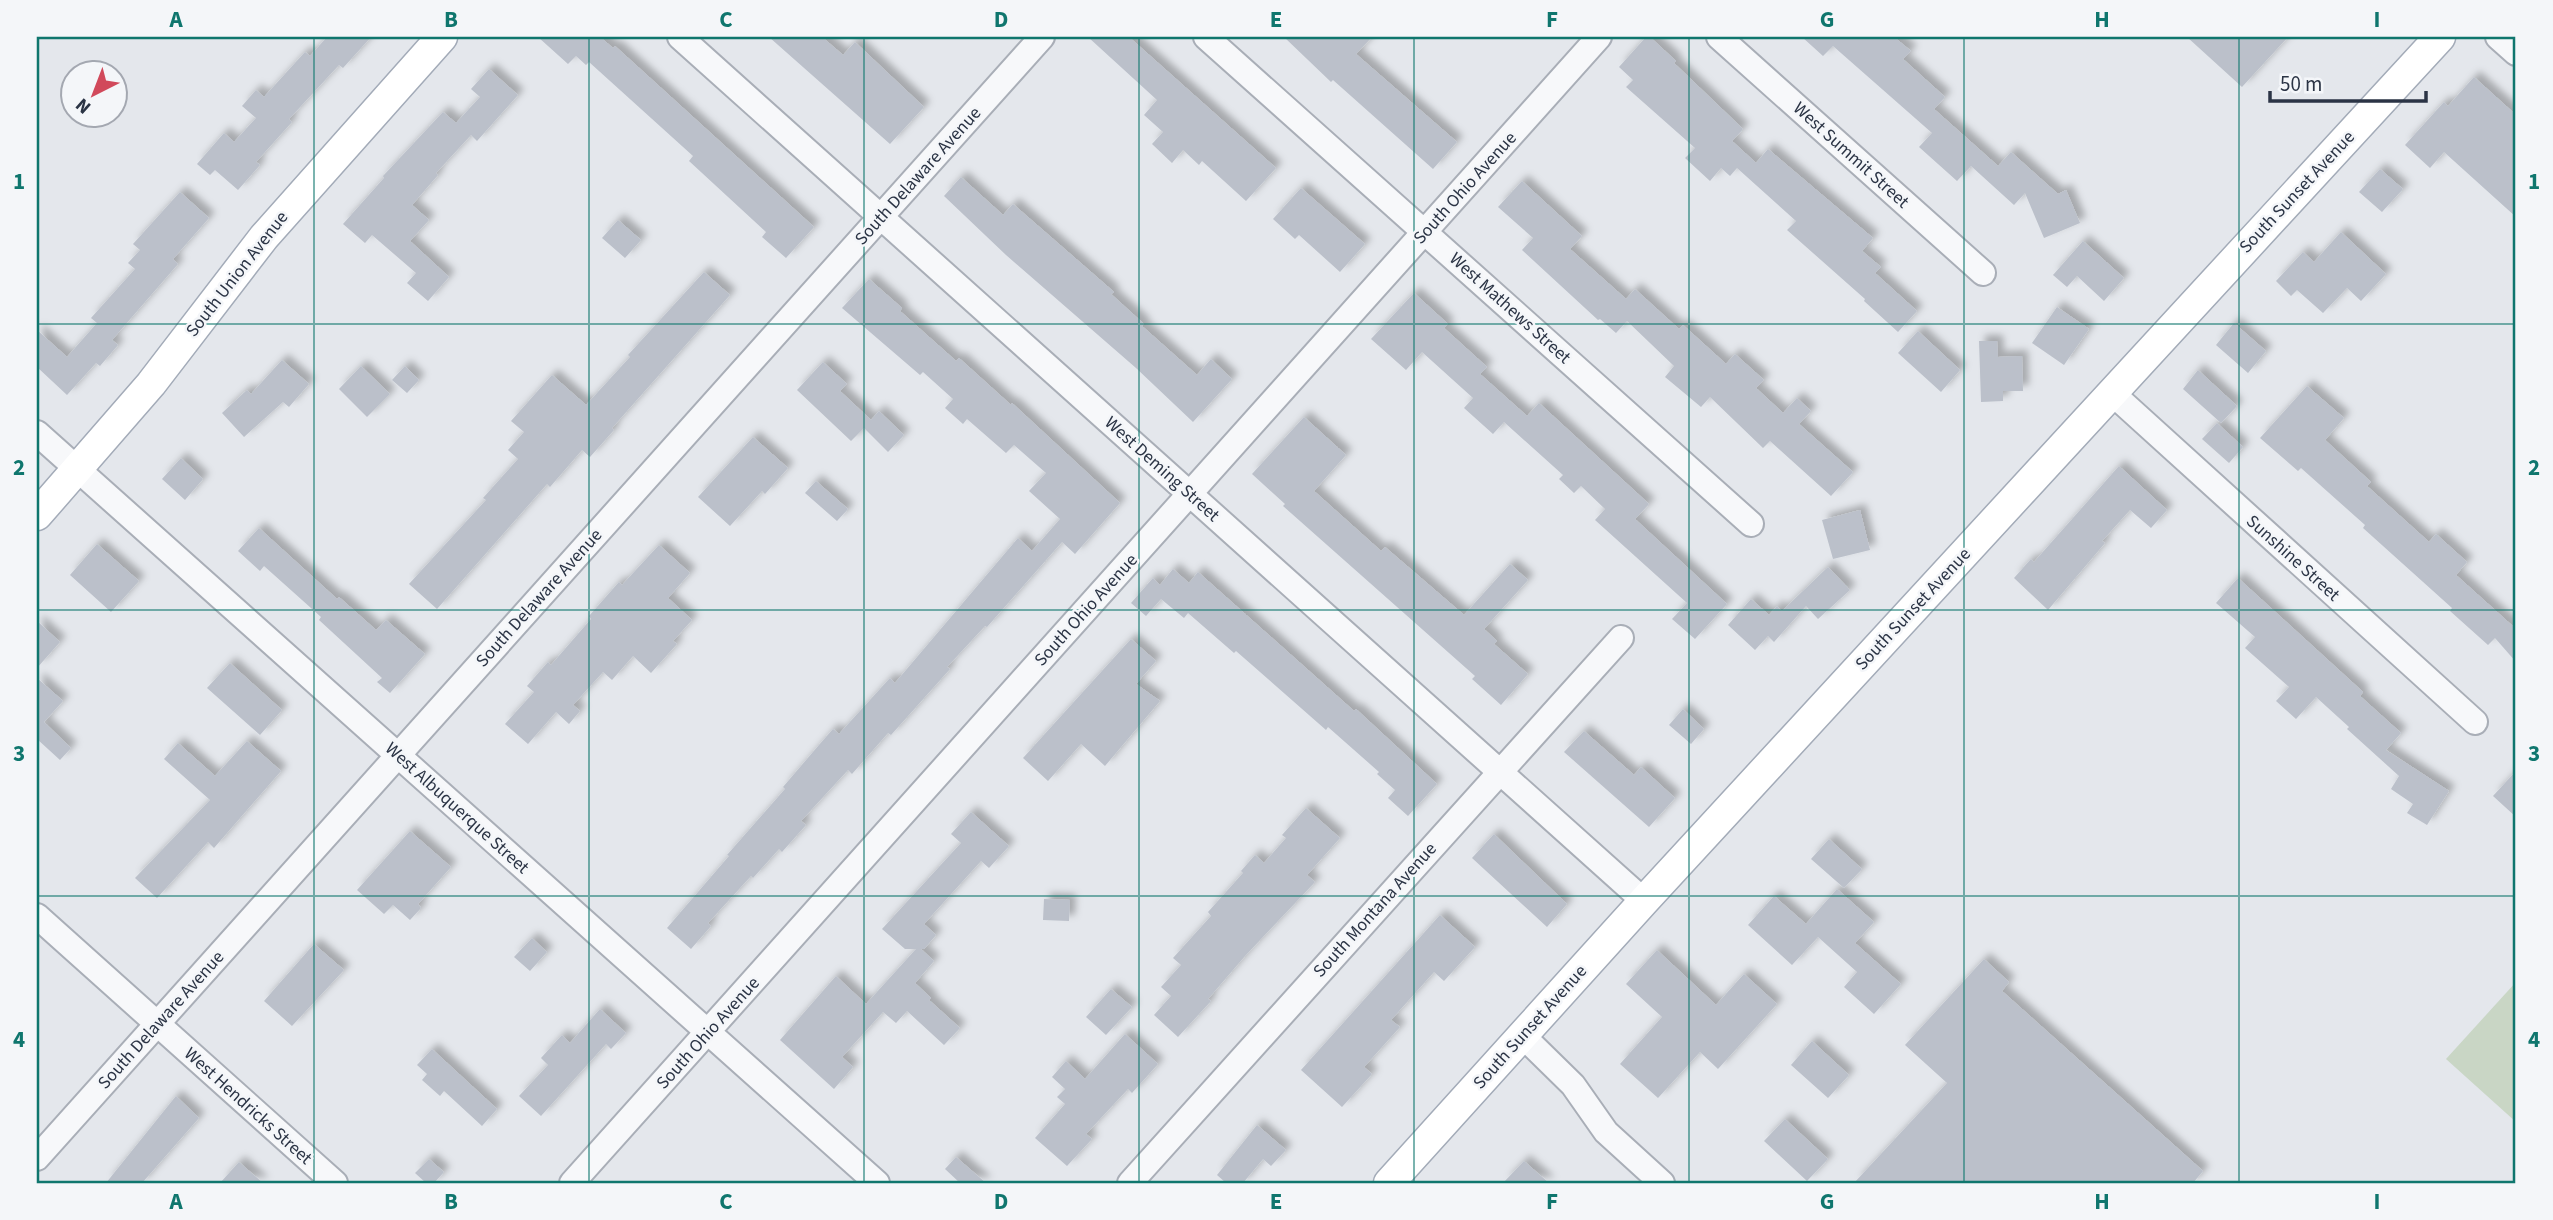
<svg xmlns="http://www.w3.org/2000/svg" width="2553" height="1220" font-family="'Source Sans 3',sans-serif">
<style>
.green{fill:#c9d6c5}
.building{fill:#bbc0ca;filter:url(#shadow)}
.lines{fill:none;stroke-linecap:round;stroke-linejoin:round}
.minor-casing{stroke:#a9aeb7;stroke-width:28}
.major-casing{stroke:#a3abb8;stroke-width:33}
.minor{stroke:#f7f8fa;stroke-width:24}
.major{stroke:#fff;stroke-width:30}
.grid{fill:none;stroke:#0f766e;stroke-width:2;stroke-opacity:0.55}
.labels{text-anchor:middle;dominant-baseline:central;stroke-width:5;stroke-linejoin:round;paint-order:stroke}
.street-label{font-size:18px;fill:#2b3445;stroke:#f4f6f9}
.neatline{fill:none;stroke:#0f766e;stroke-width:2.5}
.grid-label{font-size:23px;text-anchor:middle;font-weight:bold;fill:#0f766e}
</style>
<defs>
<filter id="shadow"><feDropShadow dx="6" dy="-6" stdDeviation="3.5" flood-color="#0004"/></filter>
</defs>
<rect width="100%" height="100%" fill="#e4e7ec"/>
<path class="green" d="M2516,982V1122L2446,1059Z"/>
<path class="building" d="M327,37H371L343,68L339,65L289,119L292,122L256,162L260,165L238,190L215,170L210,175L197,164L224,133L234,142L256,118L242,106L256,90L264,97L305,52L310,56Z
M538,37H600L613,48L615,46L814,227L786,258L762,237L766,232L689,161L693,156L589,62L586,65L576,56L568,64Z
M769,37H822L843,55L855,42L924,107L890,144Z
M1088,37H1129L1276,168L1246,201L1202,161L1199,165L1183,150L1172,163L1152,144L1163,132L1144,115L1157,100Z
M1284,37H1372L1356,54L1457,142L1433,169L1333,80L1331,82Z
M1646,37H1650L1676,61L1674,63L1743,129L1732,141L1756,163L1768,149L1873,238L1862,251L1881,267L1875,273L1917,311L1898,332L1864,301L1865,299L1787,230L1796,221L1737,168L1730,176L1721,168L1710,181L1685,158L1695,148L1626,87L1633,80L1619,67Z
M1802,37H1894L1911,51L1903,59L1945,97L1934,109L1998,166L2011,152L2058,194L2066,190L2080,223L2044,238L2025,193L2014,205L1971,166L1957,181L1919,147L1932,133L1833,46L1823,56Z
M2187,37H2288L2242,87Z
M489,69L518,95L477,141L471,135L436,173L438,175L412,205L429,220L410,241L449,277L428,301L407,283L416,273L372,235L365,243L343,224L384,178L383,176L443,112L456,123L480,97L471,89Z
M2474,77L2516,115V217L2444,152L2430,168L2405,145L2444,102L2448,106Z
M2380,169L2403,189L2382,212L2359,192Z
M961,177L1003,215L1013,204L1114,292L1111,294L1144,324L1142,326L1197,375L1211,359L1232,379L1193,422L1136,368L1006,255L944,196Z
M1522,181L1582,236L1570,249L1626,299L1635,289L1679,329L1683,325L1726,364L1735,354L1764,380L1756,388L1783,413L1797,398L1811,411L1799,424L1853,472L1831,496L1770,441L1763,448L1710,397L1701,407L1665,377L1674,366L1627,321L1616,333L1600,319L1598,320L1522,250L1533,238L1498,207Z
M1301,188L1365,244L1340,272L1299,235L1295,239L1273,219Z
M180,192L209,218L173,259L178,264L112,340L118,345L100,366L96,363L67,395L37,367V330L67,357L97,323L91,318L135,269L128,263L140,250L133,244Z
M618,220L641,240L625,258L602,238Z
M2341,232L2386,274L2361,301L2347,288L2323,313L2297,290L2291,296L2276,281L2303,252L2314,262Z
M2083,241L2124,278L2104,301L2077,276L2067,287L2053,275Z
M704,272L730,295L612,428L614,430L590,457L582,450L550,487L547,484L437,609L409,584L486,500L483,498L518,459L508,450L524,432L511,421L552,375L586,405L630,357L628,355Z
M869,279L902,308L900,311L956,361L959,358L1011,405L1012,403L1120,503L1075,554L1062,542L987,627L985,626L947,667L950,669L891,735L888,733L852,774L848,770L801,821L806,825L782,852L779,849L753,878L751,876L708,923L711,926L691,949L667,928L729,856L727,855L785,789L783,787L819,745L833,729L839,734L890,678L895,683L1018,538L1032,551L1060,519L1029,491L1046,473L1014,445L1006,453L967,419L963,424L945,408L953,399L923,372L920,375L842,308Z
M1414,293L1448,324L1444,328L1487,367L1480,374L1527,416L1539,403L1649,504L1635,519L1727,604L1695,639L1672,619L1687,603L1595,520L1605,509L1581,486L1574,493L1559,479L1563,475L1504,422L1493,434L1464,408L1473,398L1422,352L1406,370L1371,339Z
M2057,307L2089,329L2064,365L2032,343Z
M2234,323L2266,351L2248,373L2216,345Z
M1918,331L1960,370L1941,392L1898,353Z
M1979,341H1997L1998,357L2022,356L2023,391H2003V401L1981,402Z
M282,360L309,384L289,407L283,402L244,437L222,413L247,390L251,394Z
M823,362L847,384L840,391L871,420L879,411L904,435L888,452L864,428L851,441L797,390Z
M361,366L390,394L367,417L339,389Z
M405,366L419,380L407,393L392,380Z
M2198,370L2237,406L2221,423L2183,389Z
M2307,386L2344,418L2325,440L2371,482L2367,486L2429,542L2436,534L2467,562L2456,575L2516,629V662L2495,638L2488,645L2450,611L2452,608L2363,528L2365,525L2301,468L2298,471L2260,438Z
M1304,417L1346,455L1314,491L1381,551L1385,547L1464,615L1510,564L1528,580L1484,629L1497,641L1494,644L1528,674L1501,705L1472,679L1475,676L1283,506L1285,504L1252,474Z
M2217,423L2243,447L2229,463L2202,439Z
M753,437L788,468L765,494L762,491L730,526L698,497Z
M181,458L203,479L185,500L162,479Z
M2119,466L2167,510L2151,528L2130,510L2102,541L2105,543L2048,610L2014,578L2031,559L2034,562Z
M816,481L848,509L837,521L805,493Z
M1860,510L1870,550L1833,559L1822,520Z
M259,528L337,599L339,597L376,630L386,620L425,654L390,693L377,682L382,678L319,620L321,617L264,566L260,571L238,551Z
M97,544L139,581L111,612L70,575Z
M659,545L690,573L668,598L692,620L673,641L677,644L651,673L633,656L612,680L603,672L573,705L580,711L569,724L556,712L528,744L505,724L534,692L527,686L548,662L551,665L591,619L589,616L619,582L622,585Z
M1828,567L1850,590L1818,619L1806,606L1774,642L1768,636L1755,650L1728,625L1751,599L1769,615L1777,606L1782,611Z
M1173,569L1189,583L1198,572L1354,711L1356,709L1437,784L1408,816L1388,798L1395,790L1377,774L1379,772L1328,727L1326,730L1236,651L1234,653L1188,613L1184,618L1161,599L1146,616L1131,603L1153,578L1160,585Z
M2238,578L2363,692L2360,696L2401,733L2386,750L2449,791L2427,825L2407,813L2413,804L2391,789L2399,776L2347,729L2349,727L2316,697L2296,719L2276,701L2289,687L2245,648L2255,637L2216,603Z
M37,621L60,642L37,668Z
M1131,639L1156,661L1136,684L1160,701L1105,766L1081,744L1048,781L1023,758Z
M230,663L282,710L260,735L207,688Z
M37,678L63,701L44,722L71,748L60,760L37,739Z
M1683,709L1704,729L1691,744L1669,725Z
M1584,731L1634,775L1641,767L1675,798L1649,827L1564,752Z
M247,741L281,771L214,848L208,842L157,898L135,878L210,800L164,759L178,743L215,776Z
M2516,771V817L2493,796Z
M1306,808L1340,838L1307,875L1315,882L1245,956L1208,999L1211,1001L1178,1037L1154,1015L1171,996L1161,987L1181,965L1173,958L1211,916L1208,912L1243,873L1241,871L1255,855L1264,863L1286,838L1282,835Z
M971,812L1009,846L989,868L981,861L924,924L936,935L924,949H921L934,961L915,983L931,998L929,1000L960,1028L944,1045L907,1011L896,1023L883,1012L842,1057L853,1067L834,1089L780,1040L836,976L866,1004L916,949H905L882,929L961,843L951,834Z
M410,831L451,867L418,904L421,908L410,920L393,905L384,914L357,890Z
M1494,834L1567,904L1547,927L1472,858Z
M1829,839L1862,869L1844,888L1811,859Z
M1837,889L1874,922L1855,943L1901,984L1874,1014L1844,987L1857,972L1818,937L1792,965L1748,925L1774,896L1806,924Z
M1044,899L1070,900L1069,921L1043,920Z
M1440,915L1475,947L1444,981L1434,972L1391,1020L1400,1027L1364,1067L1372,1074L1342,1107L1301,1070Z
M532,938L547,952L530,971L514,957Z
M314,944L344,970L292,1026L264,1001Z
M1657,950L1716,1005L1744,974L1777,1004L1718,1069L1700,1052L1658,1098L1620,1064L1662,1017L1626,984Z
M1984,959L2009,982L2002,991L2203,1171L2193,1183H1854L1947,1083L1905,1045Z
M1111,989L1132,1007L1106,1035L1086,1017Z
M600,1009L626,1033L611,1049L606,1044L541,1116L519,1096L548,1065L541,1058L562,1035L570,1043Z
M1125,1034L1158,1064L1132,1093L1128,1089L1086,1134L1092,1139L1067,1166L1035,1138L1065,1104L1057,1097L1065,1089L1052,1077L1066,1061L1085,1079Z
M1812,1041L1849,1075L1828,1098L1791,1065Z
M432,1049L497,1109L482,1126L444,1091L440,1096L422,1080L427,1074L417,1065Z
M176,1096L199,1118L142,1183H106Z
M1785,1119L1828,1159L1807,1181L1764,1141Z
M1257,1125L1286,1150L1271,1166L1263,1159L1243,1183H1226L1217,1175Z
M956,1157L986,1183H960L945,1169Z
M429,1159L444,1172L434,1183H426L415,1173Z
M1524,1161L1549,1183H1503Z
M239,1162L263,1183H220Z"/>
<g class="lines">
<defs>
<path id="minor" d="M680,37L1644,901
M1206,37L1751,524
M1719,37L1983,273
M2498,37L2516,53
M2112,393L2475,722
M37,433L877,1183
M37,916L335,1183
M1522,1035L1573,1085L1606,1132L1662,1183
M37,1158L1042,37
M572,1183L1599,37
M1130,1183L1621,638"/>
<path id="major" d="M37,515L151,384L264,237L442,37
M1389,1183L1644,901L2440,37"/>
</defs>
<use href="#minor" class="minor-casing"/>
<use href="#major" class="major-casing"/>
<use href="#minor" class="minor"/>
<use href="#major" class="major"/>
</g>
<path class="grid" d="M314,37V1183M589,37V1183M864,37V1183M1139,37V1183M1414,37V1183M1689,37V1183M1964,37V1183M2239,37V1183M37,324H2516M37,610H2516M37,896H2516"/>
<g class="labels">
<g class="street-label">
<text transform="translate(1851 155) rotate(42)">West Summit Street</text>
<text transform="translate(918 176) rotate(-48)">South Delaware Avenue</text>
<text transform="translate(1465 188) rotate(-48)">South Ohio Avenue</text>
<text transform="translate(2297 192) rotate(-47)">South Sunset Avenue</text>
<text transform="translate(237 274) rotate(-52)">South Union Avenue</text>
<text transform="translate(1510 308) rotate(42)">West Mathews Street</text>
<text transform="translate(1162 469) rotate(42)">West Deming Street</text>
<text transform="translate(2293 558) rotate(42)">Sunshine Street</text>
<text transform="translate(539 598) rotate(-48)">South Delaware Avenue</text>
<text transform="translate(1913 609) rotate(-47)">South Sunset Avenue</text>
<text transform="translate(1086 610) rotate(-48)">South Ohio Avenue</text>
<text transform="translate(457 808) rotate(42)">West Albuquerque Street</text>
<text transform="translate(1375 910) rotate(-48)">South Montana Avenue</text>
<text transform="translate(161 1020) rotate(-48)">South Delaware Avenue</text>
<text transform="translate(1530 1027) rotate(-48)">South Sunset Avenue</text>
<text transform="translate(708 1033) rotate(-48)">South Ohio Avenue</text>
<text transform="translate(248 1106) rotate(42)">West Hendricks Street</text>
</g>
</g>
<rect width="2553" height="1220" fill="none" stroke="#f4f6f9" stroke-width="77"/>
<g transform="translate(94 94) rotate(222)"><circle r="33" fill="#f4f6f9" stroke="#a4a8b1" stroke-width="2"/>
<path d="M0-5L12 26L0 18L-12 26Z" fill="#d1495b"/>
<text y="-10" font-size="19" font-weight="bold" text-anchor="middle" fill="#2b3445">N</text>
</g>
<path d="M2270 91v10h156v-10" fill="none" stroke="#2b3445" stroke-width="3.5"/>
<text x="2280" y="91" font-size="21" fill="#2b3445" stroke="#f4f6f9" stroke-width="5" paint-order="stroke">50 m</text>
<rect x="38" y="38" width="2476" height="1144" class="neatline"/>
<g class="grid-label">
<text x="176" y="27">A</text>
<text x="451" y="27">B</text>
<text x="726" y="27">C</text>
<text x="1001" y="27">D</text>
<text x="1276" y="27">E</text>
<text x="1552" y="27">F</text>
<text x="1827" y="27">G</text>
<text x="2102" y="27">H</text>
<text x="2377" y="27">I</text>
<text x="19" y="189">1</text>
<text x="2534" y="189">1</text>
<text x="19" y="475">2</text>
<text x="2534" y="475">2</text>
<text x="19" y="761">3</text>
<text x="2534" y="761">3</text>
<text x="19" y="1047">4</text>
<text x="2534" y="1047">4</text>
<text x="176" y="1209">A</text>
<text x="451" y="1209">B</text>
<text x="726" y="1209">C</text>
<text x="1001" y="1209">D</text>
<text x="1276" y="1209">E</text>
<text x="1552" y="1209">F</text>
<text x="1827" y="1209">G</text>
<text x="2102" y="1209">H</text>
<text x="2377" y="1209">I</text>
</g>
</svg>
